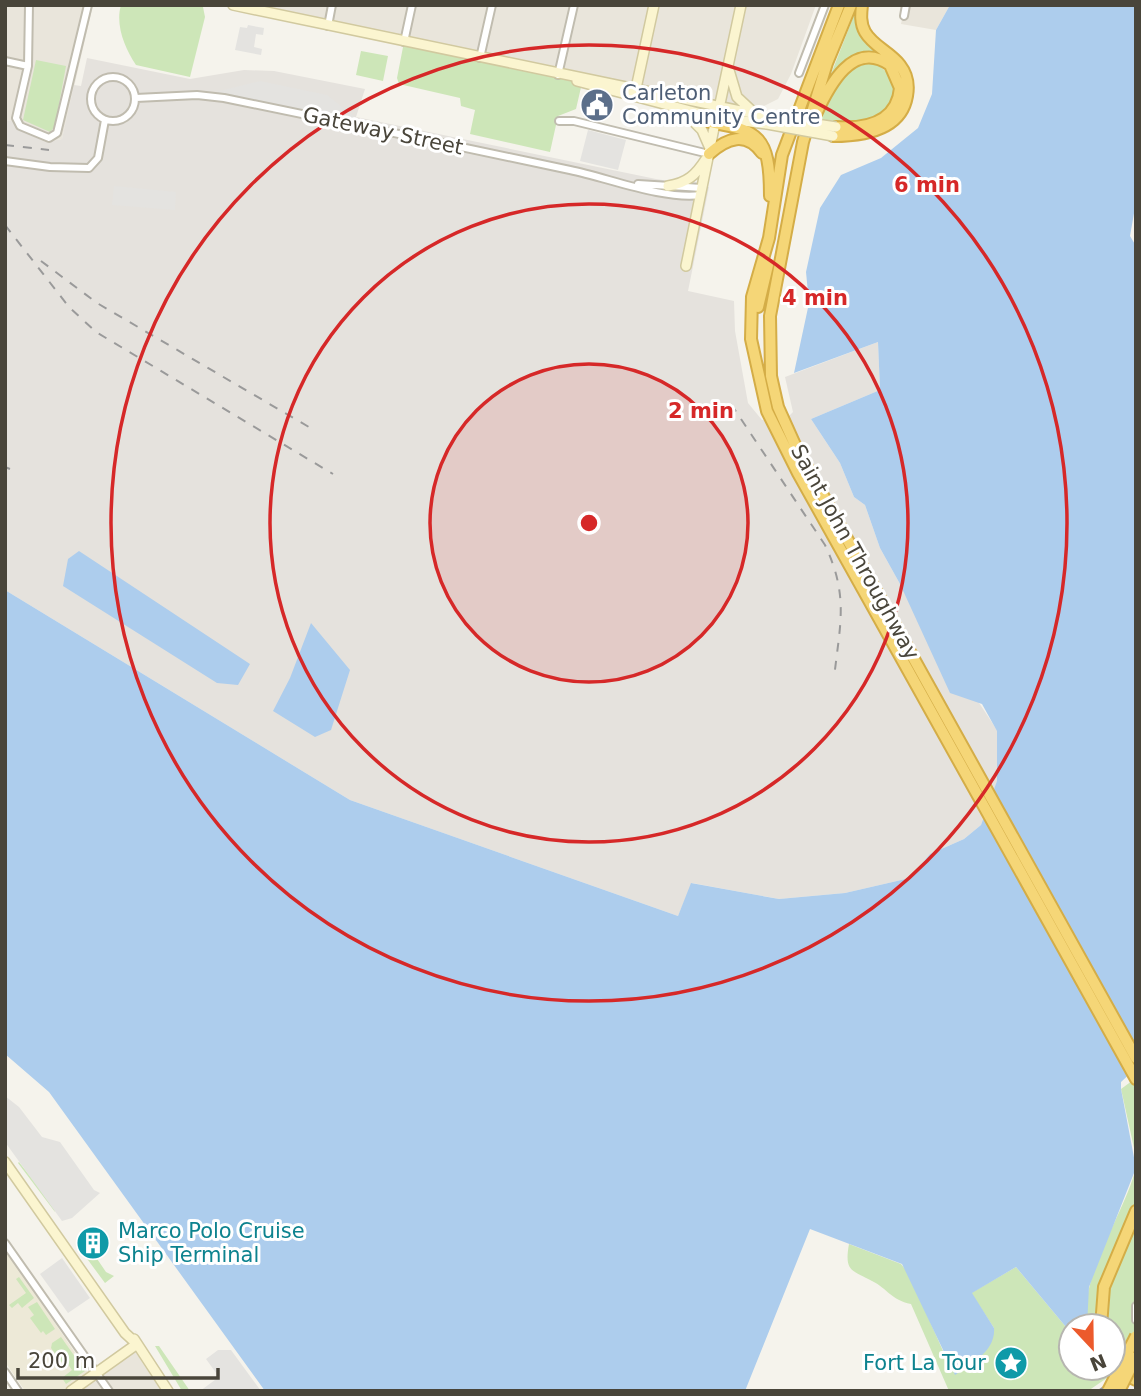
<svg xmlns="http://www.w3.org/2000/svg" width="1141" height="1396" font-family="'DejaVu Sans',sans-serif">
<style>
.residential{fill:#e9e5db}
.industrial{fill:#e5e2dd}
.education{fill:#ede9d7}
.green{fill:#cde6b8}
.parking{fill:#e4e3e0}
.water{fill:#adcded}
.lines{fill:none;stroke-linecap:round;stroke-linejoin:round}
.street-casing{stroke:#c0bcaf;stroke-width:10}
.secondary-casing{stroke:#d1c99f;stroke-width:12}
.highway-casing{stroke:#d4ad47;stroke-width:14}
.street{stroke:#fff;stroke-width:6}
.secondary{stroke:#fbf5d0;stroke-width:9}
.highway{stroke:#f5d677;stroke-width:10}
.rail{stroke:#9a9a9a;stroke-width:2;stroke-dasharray:9 9;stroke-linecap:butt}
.secondary-bridge-casing{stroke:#d1c99f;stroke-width:12;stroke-linecap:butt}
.highway-bridge-casing{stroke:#d4ad47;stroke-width:14;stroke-linecap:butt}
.secondary-bridge{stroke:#fbf5d0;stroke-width:9}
.highway-bridge{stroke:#f5d677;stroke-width:10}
.ring{fill:none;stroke:#d62828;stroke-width:3.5}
.labels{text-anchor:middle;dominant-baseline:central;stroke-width:6;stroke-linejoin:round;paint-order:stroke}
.service-label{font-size:21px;fill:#4e5e75;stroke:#fff;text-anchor:start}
.street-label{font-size:21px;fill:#49453a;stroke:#fff}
.culture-label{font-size:21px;fill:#0d838f;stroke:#fff;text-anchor:start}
.centre{fill:#d62828;stroke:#fff;stroke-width:3.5}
.ring-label{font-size:21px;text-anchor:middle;font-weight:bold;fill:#d62828;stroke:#fff;stroke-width:6;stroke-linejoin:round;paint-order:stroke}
</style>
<rect width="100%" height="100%" fill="#f5f3ec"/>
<path class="residential" d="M5,5H93L62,139L46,142L15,129L12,121L5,120Z
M233,5H816L791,74L778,99L756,110L717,118Z
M905,5H950L936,30L901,24Z
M129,1342L161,1391H62Z"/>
<path class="industrial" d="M87,58L190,79L244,70L274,71L365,89L356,117L656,179L709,187L688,291L734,301L735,331L748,403L762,420L788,417L793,412L785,377L878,342L880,390L811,419L840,463L854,497L865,505L880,548L900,584L997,730V782L981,825L964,839L930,854L910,878L845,893L779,899L692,883L678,916L350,800L5,590V120L12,121L16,129L46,142L62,139L74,85L81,86Z"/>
<path class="education" d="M5,1249L88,1372L62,1391H25L5,1362Z"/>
<path class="green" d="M121,5L203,7L205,17L190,77L136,65C125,49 115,25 121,5Z
M858,5V28L881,54L842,64L831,74Z
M404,42L566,77L582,83L576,109L558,116L550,152L470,134L475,110L461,106L460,98L399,84L397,78Z
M361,51L388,56L383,81L356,75Z
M36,60L66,66L55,126L50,132L23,120Z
M866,62C898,66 906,107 875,118C855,125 840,122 820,119C830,93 839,73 866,62Z
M1136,1078V1157L1121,1089Z
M19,1162L54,1207L55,1212L18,1163Z
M1136,1168V1358L1088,1391H949L911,1304C891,1300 888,1289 872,1281C852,1270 844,1272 849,1244L901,1264L909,1274L947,1360L994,1328L971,1293L1016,1267L1071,1333V1368H1113V1326H1087C1078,1278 1124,1215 1136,1168Z
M89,1247L106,1272L114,1276L105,1283L85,1256Z
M19,1277L34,1298L22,1308L18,1303L12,1308L9,1305L26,1293L16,1279Z
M37,1302L55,1329L46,1335L43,1331L41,1333L30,1318L34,1315L28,1307Z
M61,1337L85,1371L66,1384L62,1378L72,1370L65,1360L61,1362L51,1348L52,1343Z
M155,1346H159L190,1391H182Z"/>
<path class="parking" d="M248,25L264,28L263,35L256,34L254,47L262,49L261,55L235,50L240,27L247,28Z
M260,81L327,95L367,127L204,95Z
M588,130L626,140L618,170L580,161Z
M114,186L176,192L175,210L112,205Z
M5,1096L19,1107L42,1137L60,1142L94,1190L100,1193L72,1218L62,1221L5,1142Z
M62,1258L90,1298L68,1313L40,1274Z
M218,1350H231L261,1391H200L219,1377L206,1359Z"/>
<path class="water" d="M950,5H1136V202L1130,236L1136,246V1068L1121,1082V1089L1136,1168L1089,1287L1087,1326H1071V1333L1016,1267L972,1293L994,1328C996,1351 971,1364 955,1375L902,1264L810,1229L745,1391H265L49,1092L5,1054V590L350,800L678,916L691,883L779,899L845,893L910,878L930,854L964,839L981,825L997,781V731L982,704L950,693L900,584L880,548L865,505L854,497L840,463L811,419L880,390L878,342L794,373L809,303L806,272L820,208L841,175L881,158L918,128L932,94L936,30Z
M79,551L250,664L238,685L217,683L63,586L68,559Z
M311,623L350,670L331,730L315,737L273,711L290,678Z"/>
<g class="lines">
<defs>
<path id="street" d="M29,5L28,66L16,118L20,126L49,138L57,133L88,5
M904,16L906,5
M328,26L332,5
M404,42L412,5
M480,58L492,5
M5,61L28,66
M799,73L825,5
M558,75L574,5
M91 99a22 22 0 1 1 44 0a22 22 0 1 1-44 0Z
M136,98L197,95L224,98C339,122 455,145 570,170C609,178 663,200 701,195
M559,121H574L709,154
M5,161L50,167L89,168L98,158L105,120
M638,184L702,188
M5,1243L109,1391
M1136,1306V1320
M5,1372L18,1391"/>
<path id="secondary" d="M233,5L770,117
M729,70L737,97L752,111
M577,81L717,118L767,124
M635,93L654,5
M718,113L741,5
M690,118L702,130L709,146
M668,186C687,183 696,175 706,159
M686,266L715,123
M5,1162L125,1333L137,1344
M134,1339L168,1391
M71,1391L137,1344"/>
<path id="highway" d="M839,5L782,155L769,238L752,297L751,339L767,411L798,473L1136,1079
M851,5L827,63L803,142L770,316L771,376L778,407L796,447L1136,1058
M816,114C829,86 853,39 890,65L900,88C897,122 866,129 836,127
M692,118C753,132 770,125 770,196
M833,136C863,136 901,131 907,96C909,85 907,74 900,65C890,52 873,46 865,32C860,23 861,14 862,5
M709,154C727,138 746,131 762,153
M758,307L768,265
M1101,1326L1104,1287L1136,1211
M1132,1378L1136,1380"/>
</defs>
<use href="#street" class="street-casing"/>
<use href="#secondary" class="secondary-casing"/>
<use href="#highway" class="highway-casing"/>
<use href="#street" class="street"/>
<use href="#secondary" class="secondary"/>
<use href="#highway" class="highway"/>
<path class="rail" d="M5,145L49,150
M5,225L69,307L96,332L333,474
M41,261L97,303L314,430
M731,404L825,545C849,596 840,624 834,678
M5,467L10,469
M1098,1391L1136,1365"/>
<defs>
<path id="secondary-bridge" d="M770,117L836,127
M767,124L833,136"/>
<path id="highway-bridge" d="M1108,1391L1136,1336
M1119,1391L1136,1357"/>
</defs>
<use href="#secondary-bridge" class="secondary-bridge-casing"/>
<use href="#highway-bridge" class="highway-bridge-casing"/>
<use href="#secondary-bridge" class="secondary-bridge"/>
<use href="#highway-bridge" class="highway-bridge"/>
</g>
<circle cx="589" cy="523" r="159" fill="#d62828" fill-opacity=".12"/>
<g class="ring">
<circle cx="589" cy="523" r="159"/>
<circle cx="589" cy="523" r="319"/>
<circle cx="589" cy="523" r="478"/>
</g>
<defs>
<symbol id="civic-disc" viewBox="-11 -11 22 22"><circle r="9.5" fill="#5c6f8a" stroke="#fff"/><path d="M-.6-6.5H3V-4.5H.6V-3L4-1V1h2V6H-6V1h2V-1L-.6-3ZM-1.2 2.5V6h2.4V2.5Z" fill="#fff"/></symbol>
<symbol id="building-disc" viewBox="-11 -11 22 22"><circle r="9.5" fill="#0f9aa8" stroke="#fff"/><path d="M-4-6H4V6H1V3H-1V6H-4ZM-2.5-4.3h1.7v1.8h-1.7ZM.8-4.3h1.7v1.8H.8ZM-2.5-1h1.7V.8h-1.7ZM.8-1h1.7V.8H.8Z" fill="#fff"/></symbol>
<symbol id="sight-disc" viewBox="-11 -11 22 22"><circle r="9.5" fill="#0f9aa8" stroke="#fff"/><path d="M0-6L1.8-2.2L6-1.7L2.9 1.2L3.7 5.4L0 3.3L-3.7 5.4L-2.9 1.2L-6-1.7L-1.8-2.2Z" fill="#fff"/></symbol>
</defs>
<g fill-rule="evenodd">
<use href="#civic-disc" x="578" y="86" width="38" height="38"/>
<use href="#building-disc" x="74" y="1224" width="38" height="38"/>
<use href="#sight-disc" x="992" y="1344" width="38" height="38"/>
</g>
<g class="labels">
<g class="service-label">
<text x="622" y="93">Carleton<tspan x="622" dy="24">Community Centre</tspan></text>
</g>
<g class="street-label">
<text transform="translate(383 131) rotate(12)">Gateway Street</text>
<text transform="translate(855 552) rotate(61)">Saint John Throughway</text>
</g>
<g class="culture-label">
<text x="118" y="1231">Marco Polo Cruise<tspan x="118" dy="24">Ship Terminal</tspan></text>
<text x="986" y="1363" text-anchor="end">Fort La Tour</text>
</g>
</g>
<circle cx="589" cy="523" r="10" class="centre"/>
<g class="ring-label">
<text x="927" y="192">6 min</text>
<text x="815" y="305">4 min</text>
<text x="701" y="418">2 min</text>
</g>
<rect width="1141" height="1396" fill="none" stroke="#49453a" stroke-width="14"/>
<g transform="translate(1092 1347) rotate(158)"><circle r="33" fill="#ffffff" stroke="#b6b5b0" stroke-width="2"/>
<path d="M0-5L12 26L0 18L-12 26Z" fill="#ec5a2c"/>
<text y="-10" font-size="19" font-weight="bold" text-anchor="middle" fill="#49453a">N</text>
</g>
<path d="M18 1368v10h200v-10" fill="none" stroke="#49453a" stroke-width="3.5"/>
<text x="28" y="1368" font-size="21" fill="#49453a" stroke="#ffffff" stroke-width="5" paint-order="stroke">200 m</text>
</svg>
